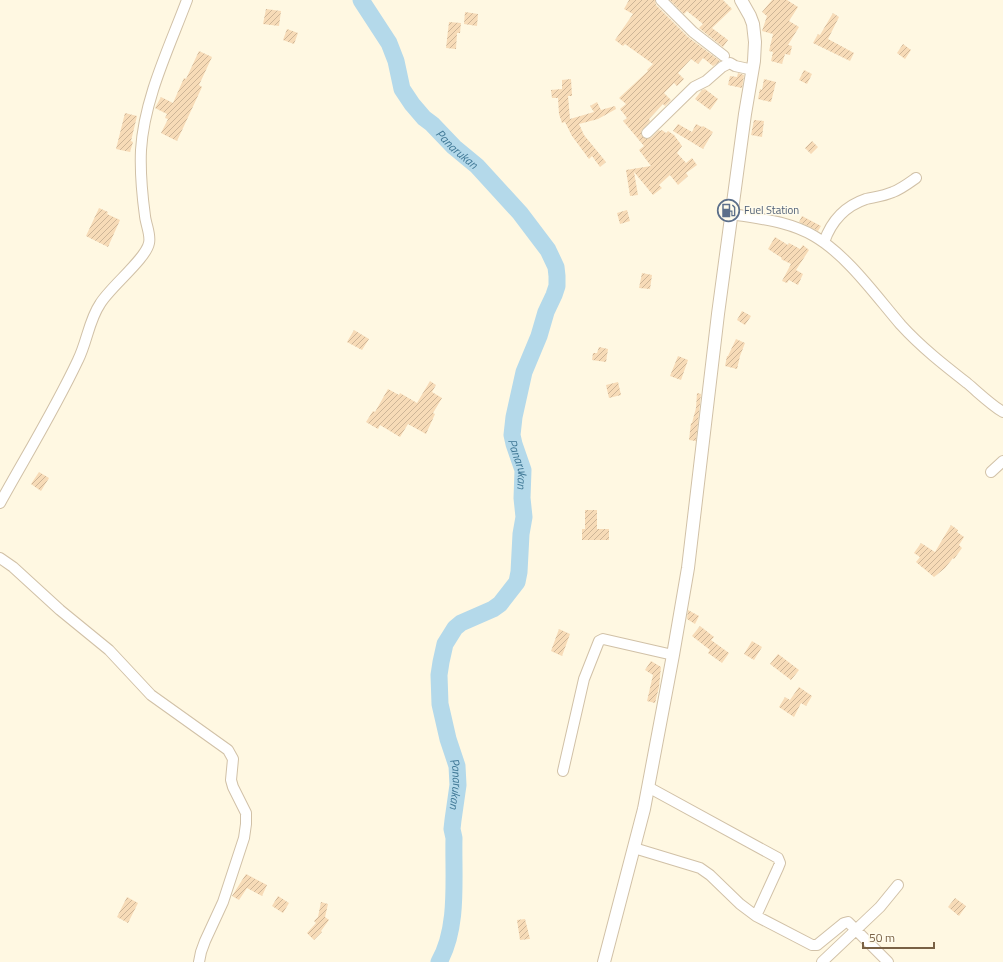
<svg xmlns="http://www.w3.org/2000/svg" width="1003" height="962" font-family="'Titillium Web',sans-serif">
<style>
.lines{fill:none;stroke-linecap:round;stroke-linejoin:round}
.river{stroke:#b4d9ea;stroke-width:17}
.building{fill:url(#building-hatch)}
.minor-casing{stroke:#d1c1a7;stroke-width:12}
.tertiary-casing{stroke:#d1c1a7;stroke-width:14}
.minor{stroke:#fff;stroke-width:10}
.tertiary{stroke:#fff;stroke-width:12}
.labels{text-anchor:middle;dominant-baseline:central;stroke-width:3;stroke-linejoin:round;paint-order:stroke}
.service-label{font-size:11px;fill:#4e5e75;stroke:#fffbeb;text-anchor:start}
.water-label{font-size:12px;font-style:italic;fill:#3f7896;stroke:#fffbeb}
</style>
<defs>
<pattern id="building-hatch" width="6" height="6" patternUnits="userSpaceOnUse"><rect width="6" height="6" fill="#f7dbb7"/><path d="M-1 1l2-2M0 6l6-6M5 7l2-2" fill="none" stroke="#cdb597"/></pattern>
</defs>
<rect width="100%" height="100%" fill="#fff8e2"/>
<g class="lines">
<path class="river" id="s1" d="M361,0L389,43L396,61L402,89L412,104L424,118L432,124L454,147L477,166L520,213L548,250L556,267L557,276V286L554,295L546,312L539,336L524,372L514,417L512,435L514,444L523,470L522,498L524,517L521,534L519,572L517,582L500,604L493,609L461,623L455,628L445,644L441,662L439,675L440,704L448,739L457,766L458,785L453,820L452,829L454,838C453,878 459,927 439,962"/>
</g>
<path class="building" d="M629,0H655L656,5L688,37L720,61L713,66L703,58L698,64L691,59L678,73L684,79L677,86L674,83L664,93L671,100L665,106L663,104L649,119L650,121L641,131V135L646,139L651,138L659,130L660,131L662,130L666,133L668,131L674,135L682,146L677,153L686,163L692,158L697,165L686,173L688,176L678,185L670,175L659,185L662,188L653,195L634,172L638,195L630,196L626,170L651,166L639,150L644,146L623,121L627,118L620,109L626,104L619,98L648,71L647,70L653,64L625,44L623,46L615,40L633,14L624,9Z
M670,0H723L732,9L712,28L728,40L723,47L699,28L703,24L687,11L684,14Z
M772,0H787L798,7L789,21L799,27L788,45L792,46L790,55L785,54L782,64L771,61L773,52L769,51L773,34L762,31L767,16L762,12Z
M266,9L281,11L279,26L263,24Z
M465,12L478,14L477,26L464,24Z
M833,13L839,17L828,39L854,53L850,61L813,43L818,34L820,35Z
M449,22L461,23L460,33H457L456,49L446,48Z
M287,29L298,33L294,44L283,40Z
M903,44L911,50L905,59L897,53Z
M199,51L212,57L199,85L202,87L177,141L161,133L168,119L165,118L167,114L155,108L161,97L173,103L184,78L186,79Z
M804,70L812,74L807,84L799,80Z
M738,73L744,75L742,88L728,85L730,76L737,77Z
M571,79L572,96H568L570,119L594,112L590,106L597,102L601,110L615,106L616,109L598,119L579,124L584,135L606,162L600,167L592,156L589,159L572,136L565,122L562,123L559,114L558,98H552L551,90L562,89V80Z
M764,79L776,82L771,102L758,99L760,89L762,90Z
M705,89L718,99L710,110L695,99L702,90Z
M125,113L137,116L131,141L133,142L130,152L116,149Z
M754,120L764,121L762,137L751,135Z
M678,124L692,132L696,124L702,127L703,126L713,132L703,149L673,131Z
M812,141L818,147L811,154L805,148Z
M99,208L108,212L107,214L120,220L108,247L86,236Z
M627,210L630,221L620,224L617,213Z
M802,216L821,226L818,231L799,222Z
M775,237L788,245L789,243L800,249L803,245L809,250L796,270L803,274L798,285L789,280L787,283L782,281L791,264L781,259L782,258L768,249Z
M642,273L652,275L650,289L639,288Z
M742,311L751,316L745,325L737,320Z
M354,330L369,339L362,350L347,342Z
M736,339L745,343L740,356L737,369L725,366L727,356H728Z
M599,347L608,349L606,362L592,360L593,353H597Z
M678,356L688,360L681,380L670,376Z
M430,381L436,385L432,392L442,398L433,413L435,414L426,434L408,424L400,437L380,425L378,429L366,422L373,411L375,412L388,389L399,395L400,393L417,403Z
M618,382L621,395L609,398L606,385Z
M697,393L701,394L696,441L689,440L691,423H692L696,408Z
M39,472L49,478L41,491L31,484Z
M585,510H597V529H609V540H582V529H585Z
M951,525L958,530L957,532L964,537L959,545L962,548L954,559L953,558L945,568L934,577L916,562L920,557L914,553L921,543L935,552Z
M688,610L699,616L695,624L687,619Z
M700,626L714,637L711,640L729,653L722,663L708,653L710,650L692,636Z
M559,629L570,634L562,656L551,651Z
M752,641L762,647L754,660L744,654Z
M778,654L799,670L791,680L770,664Z
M651,661L661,667L659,687L655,703L647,701L653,675L645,670Z
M799,687L812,696L806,706L801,703L794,717L779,707L785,697L790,700Z
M246,874L267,885L262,896L247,888L239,900L232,896Z
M278,896L289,903L283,913L272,906Z
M127,897L138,903L128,923L117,917Z
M955,898L966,906L959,916L948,907Z
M321,902L328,904L325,917L329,920L321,931L322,932L314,940L307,933L316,923L314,921L318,917Z
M525,919L530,939L520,940L517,920Z"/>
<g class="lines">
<defs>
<path id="minor" d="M661,0L693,32L724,56
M647,133L694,87L706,81L722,67L730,63L735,66L753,70
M732,214C760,219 789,221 814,236C847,255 876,296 901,325C921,347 944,365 967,383C979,393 990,404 1003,412
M824,242C831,222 845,206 866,199C875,197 884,196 893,192C901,189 909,183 916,178
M991,472L1003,461
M0,503C26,456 55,409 78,360C87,342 89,320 100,304C110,287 146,259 149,243C151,235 146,225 145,216C142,194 140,172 141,150C144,99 169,48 187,0
M0,558L13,567L60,610L109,650L151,695L228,750L233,759L231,780L233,787L246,813V824L244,838L223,902L205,941L201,952L199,962
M563,771L584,679L599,641L603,639L673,655
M648,787L778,858L780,863L778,868L756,916
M634,848L700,868L710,875L740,904L756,916L812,945H817L844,923L848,922L888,962
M822,962L880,907L898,885"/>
<path id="tertiary" d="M604,962L644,809L673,655L688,568L718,314L745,114L754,61L755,42L753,24L750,16L741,0"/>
</defs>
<use href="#minor" class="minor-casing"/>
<use href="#tertiary" class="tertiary-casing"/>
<use href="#minor" class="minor"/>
<use href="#tertiary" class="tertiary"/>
</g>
<defs>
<symbol id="fuel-ring" viewBox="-11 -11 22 22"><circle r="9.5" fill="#fffbeb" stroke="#5c6f8a" stroke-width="1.5"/><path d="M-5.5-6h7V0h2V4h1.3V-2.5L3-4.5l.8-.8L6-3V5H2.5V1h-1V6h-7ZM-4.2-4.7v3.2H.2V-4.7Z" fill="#5c6f8a"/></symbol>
</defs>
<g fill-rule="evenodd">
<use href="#fuel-ring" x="716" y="198" width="25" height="25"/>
</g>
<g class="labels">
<g class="service-label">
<text x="744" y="210">Fuel Station</text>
</g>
<g class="water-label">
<text stroke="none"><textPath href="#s1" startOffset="181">Panarukan</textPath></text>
<text stroke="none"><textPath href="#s1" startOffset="542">Panarukan</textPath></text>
<text stroke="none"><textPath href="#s1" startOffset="902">Panarukan</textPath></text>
</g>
</g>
<path d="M863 942v6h71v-6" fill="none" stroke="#796145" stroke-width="2"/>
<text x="869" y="942" font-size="12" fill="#796145" stroke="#fffbeb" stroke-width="3" paint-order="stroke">50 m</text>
</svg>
